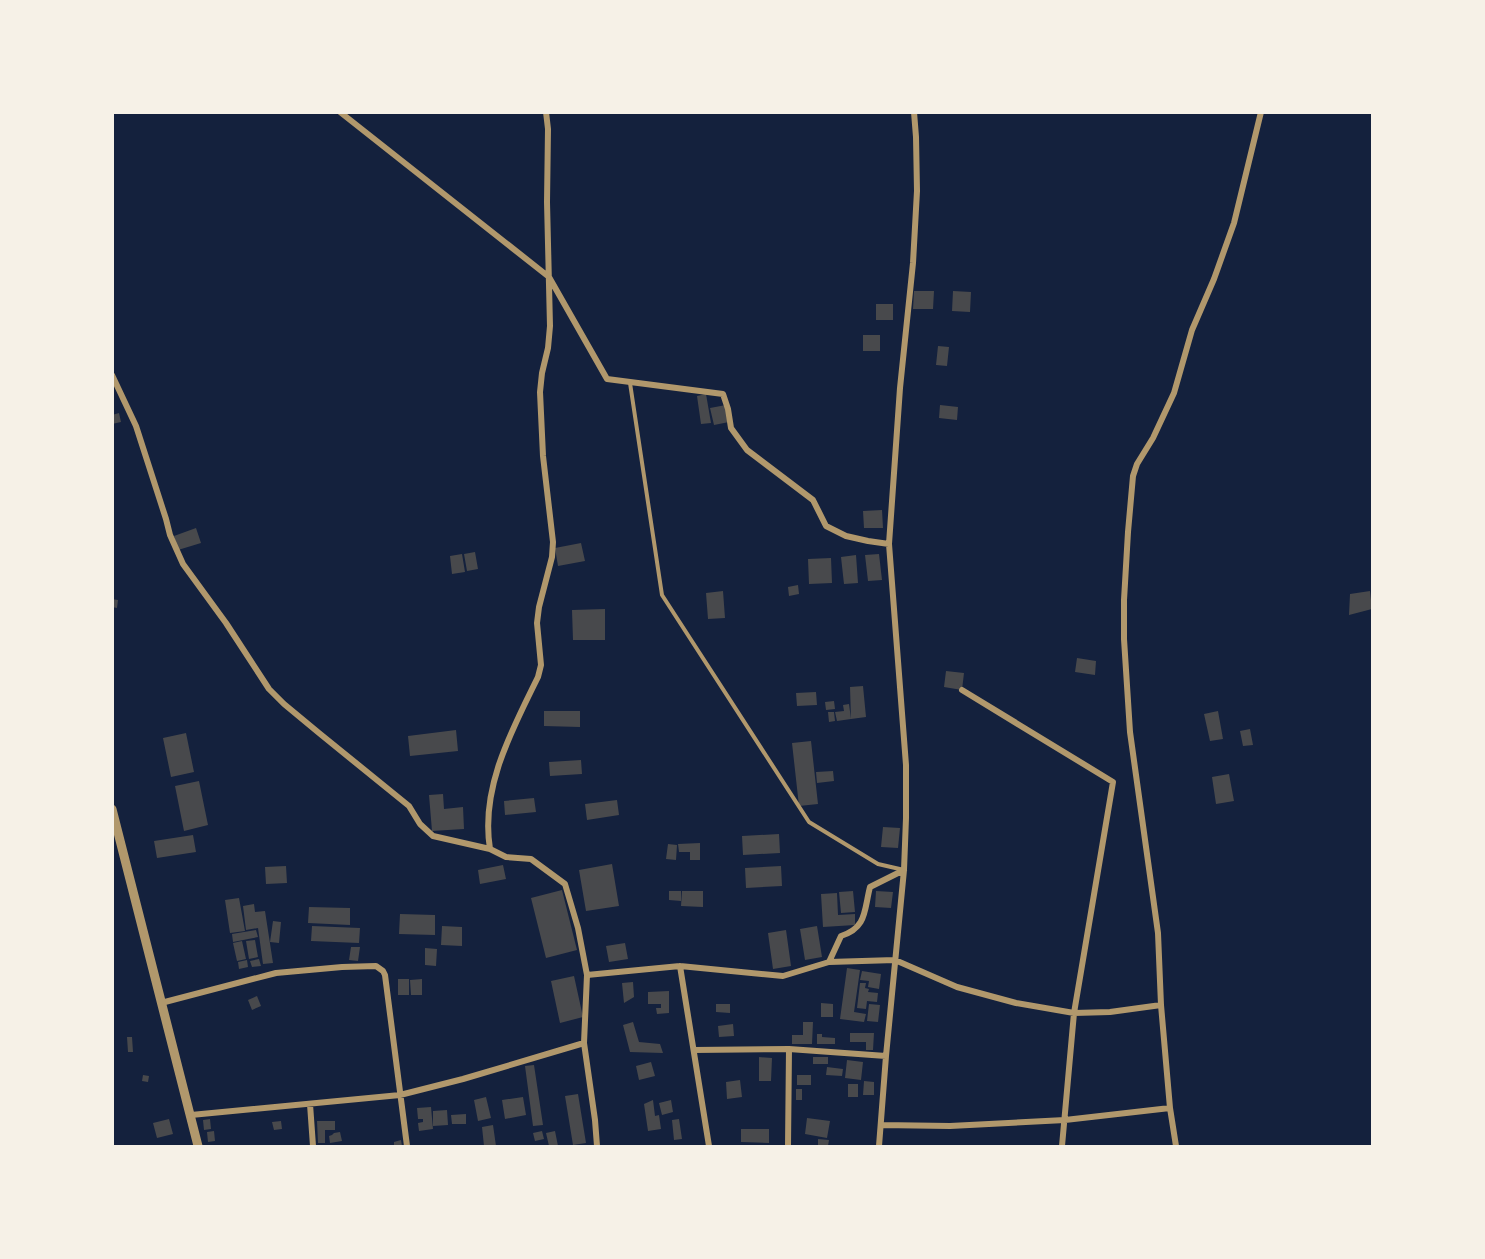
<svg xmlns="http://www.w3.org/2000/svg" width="1485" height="1259" font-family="'Public Sans',sans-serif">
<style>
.building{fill:#48494c}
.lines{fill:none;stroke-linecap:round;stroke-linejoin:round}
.service{stroke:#b1986c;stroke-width:4}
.minor{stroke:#b1986c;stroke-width:6}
.tertiary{stroke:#b1986c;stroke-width:9}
</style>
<rect width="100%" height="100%" fill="#14213d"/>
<path class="building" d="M914,291H934L933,309H913Z
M953,291L971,292L970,312L952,311Z
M876,304H893V320H876Z
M863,335H880V351H863Z
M938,346L949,347L947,366L936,365Z
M706,394L711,423L701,424L697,396Z
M726,405L729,422L714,425L710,408Z
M940,405L958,407L957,420L939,418Z
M119,413L121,422L112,424V415Z
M882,510L883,528H864L863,511Z
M196,528L201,543L178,550L174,536Z
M581,543L585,561L558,566L555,548Z
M475,552L478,569L467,571L464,554Z
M462,554L465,572L452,574L450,556Z
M879,554L882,580L868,581L865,555Z
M856,555L858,583L844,584L841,557Z
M831,558L832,583L809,584L808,559Z
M798,585L799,594L789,596L788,587Z
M723,591L725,618L708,619L706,593Z
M1370,591L1372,609L1349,615L1350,594Z
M112,599L118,600L117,608L112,607Z
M605,609V640H573L572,610Z
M1077,658L1096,661L1095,675L1075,672Z
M946,671L964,673L962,690L944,687Z
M863,686L866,717L851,719L850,687Z
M816,692L817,705L797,706L796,693Z
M834,701L835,709L826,710L825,702Z
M849,704L851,719L837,721L835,712L844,711L843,705Z
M544,711H580V727L544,726Z
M1218,711L1223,739L1210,741L1204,714Z
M828,712H834L835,721L829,722Z
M1250,729L1253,745L1243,746L1240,731Z
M456,730L458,751L410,756L408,736Z
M186,733L194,772L171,777L163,738Z
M811,741L818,804L799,806L792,743Z
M581,760L582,774L550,776L549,762Z
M833,771L834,781L817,783L816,772Z
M1229,774L1234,801L1216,804L1212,777Z
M199,781L208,825L184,831L175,786Z
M443,794L444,809L463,807L464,829L432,831L429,795Z
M534,798L536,812L505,815L504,801Z
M617,800L619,815L587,820L585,804Z
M883,827L900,828L898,848L881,847Z
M779,834L780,853L743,855L742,836Z
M193,835L196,852L157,858L154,841Z
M700,843V860H690V852H679L678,844Z
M668,844L677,845L676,860L666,859Z
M612,864L619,906L586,911L579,870Z
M503,865L506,879L480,884L478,870Z
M286,866L287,883L266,884L265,867Z
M781,866L782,886L746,888L745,868Z
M562,890L577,950L546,958L531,898Z
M669,891H681V901L669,900Z
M682,891H703V907L681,906Z
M853,891L855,912L841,913L839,892Z
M876,891L893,892L891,908L875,907Z
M837,893L838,915L855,914V925L823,927L821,894Z
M239,898L245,931L230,933L225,900Z
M254,904L255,912L265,911L273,963L263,964L258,928L246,930L243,906Z
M309,907L350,908V925L308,923Z
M400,914L435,915V935L399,934Z
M273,921L281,922L279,943L270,942Z
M312,926L360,928L359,943L311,941Z
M442,926L462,927V946L441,945Z
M817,926L822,957L805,960L800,929Z
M256,930L258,937L233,942L232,934Z
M786,930L791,966L773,969L768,933Z
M255,940L258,957L249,959L246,941Z
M242,941L246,959L237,961L233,943Z
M625,943L628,959L609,962L606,946Z
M351,947H360L358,961L349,960Z
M425,948L437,949L436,966L425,965Z
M259,959L261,966L252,967L250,961Z
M247,960L248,967L239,969L238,962Z
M847,968L860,970L854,1012L866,1014L864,1022L840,1019Z
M862,971L881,974L879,989L868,987L869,981L860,980Z
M574,976L583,1017L560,1023L551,981Z
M398,979H409V995H398Z
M422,979V995H411L410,980Z
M633,982L634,997L624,1003L622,983Z
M860,983H866L865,988L869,989L868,992L878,993L877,1002L867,1001L866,1009L857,1008Z
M669,991V1013L657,1014L656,1008H661V1004H648V992Z
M257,996L261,1006L252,1010L248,1000Z
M821,1003L833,1004V1017H821Z
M716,1004H730V1013L716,1012Z
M869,1004L880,1005L878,1022L867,1021Z
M633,1022L639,1042L660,1044L663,1053L630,1052L623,1025Z
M803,1022H813L812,1044H792V1035H803Z
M733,1024L734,1036L719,1037L718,1026Z
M850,1033H874L873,1050H866V1042H850Z
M817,1034H822V1037L835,1038V1044H817Z
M127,1037H132L133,1052H128Z
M759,1057L772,1058L771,1081H759Z
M813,1057H828V1064H813Z
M847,1060L863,1062L861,1080L845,1078Z
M651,1062L655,1076L639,1080L636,1066Z
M534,1065L543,1125L533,1126L525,1066Z
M827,1067L843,1069L842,1076L826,1075Z
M143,1075L149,1076L148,1082L142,1081Z
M797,1075H811V1085H797Z
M740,1080L742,1097L727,1099L726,1082Z
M864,1081L874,1082V1095H863Z
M848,1084H858V1097H848Z
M796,1089H802V1100H796Z
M578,1094L586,1143L573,1145L565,1096Z
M486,1097L491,1118L478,1121L474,1100Z
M523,1097L526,1115L505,1119L502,1100Z
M653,1100L655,1116L659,1115L661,1129L648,1131L644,1104Z
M671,1100L673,1112L662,1115L659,1103Z
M431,1107L433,1129L419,1131L418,1123L423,1122V1119H418L417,1108Z
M447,1110L448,1125L433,1126V1111Z
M466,1114V1124H452L451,1115Z
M807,1118L830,1121L827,1138L805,1134Z
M169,1119L173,1134L157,1138L153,1123Z
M210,1119L211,1129L204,1130L203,1120Z
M679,1119L682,1139L674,1140L672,1120Z
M281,1121L282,1129L274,1130L272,1122Z
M317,1121H335V1130H325V1143H318Z
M493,1125L496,1146H484L482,1127Z
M741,1129H769V1143L741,1142Z
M214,1131L215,1141L208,1142L207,1132Z
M542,1131L544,1139L535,1141L533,1133Z
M555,1131L558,1146H549L546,1133Z
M340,1132L342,1141L330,1143L329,1136L332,1135L334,1133Z
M818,1139L829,1140L828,1146H818Z
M401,1140L402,1146H394V1142Z"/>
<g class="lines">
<path class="service" d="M630,383L662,595L809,822L878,864L904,870"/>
<path class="minor" d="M340,112L549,277L607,379L723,394L728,409L731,428L747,450L813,500L826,526L846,536L868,541L889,544
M546,112L548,129L547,202L550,326L548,348L542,373L540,392L543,456L553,542L552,557L539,607L537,623L541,665L538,677C512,730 480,788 490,849L506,857L531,859L565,884L578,928L587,975L584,1043L595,1120L597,1146
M112,375L136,426L166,519L170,535L183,564L226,623L269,689L284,704L319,733L409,806L420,824L433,836L490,849
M962,690L1113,782L1074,1013L1062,1146
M829,962L895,960L957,987L1016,1003L1074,1013L1110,1012L1161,1005
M680,966L709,1146
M587,975L680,966L783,976L829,962L841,936C867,928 864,910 870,887L904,870
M161,1003L276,973L342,967L376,966L383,971L385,975L407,1146
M694,1050L789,1049L886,1056
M310,1104L313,1146
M191,1115L400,1095L463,1079L584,1043
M881,1125L950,1126L1065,1120L1170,1108
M788,1146L789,1049
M879,1146L886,1056L904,870L906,818V765L889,544L900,388L913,263L917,191L916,137L914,112
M1176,1146L1170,1108L1161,1005L1158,933L1130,732L1124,639V600L1128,532L1133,476L1137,464L1153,438L1174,393L1192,330L1214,279L1234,223L1261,112"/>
<path class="tertiary" d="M112,809L198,1146"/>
</g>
<rect width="1485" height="1259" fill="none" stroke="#f6f1e7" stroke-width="228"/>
</svg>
